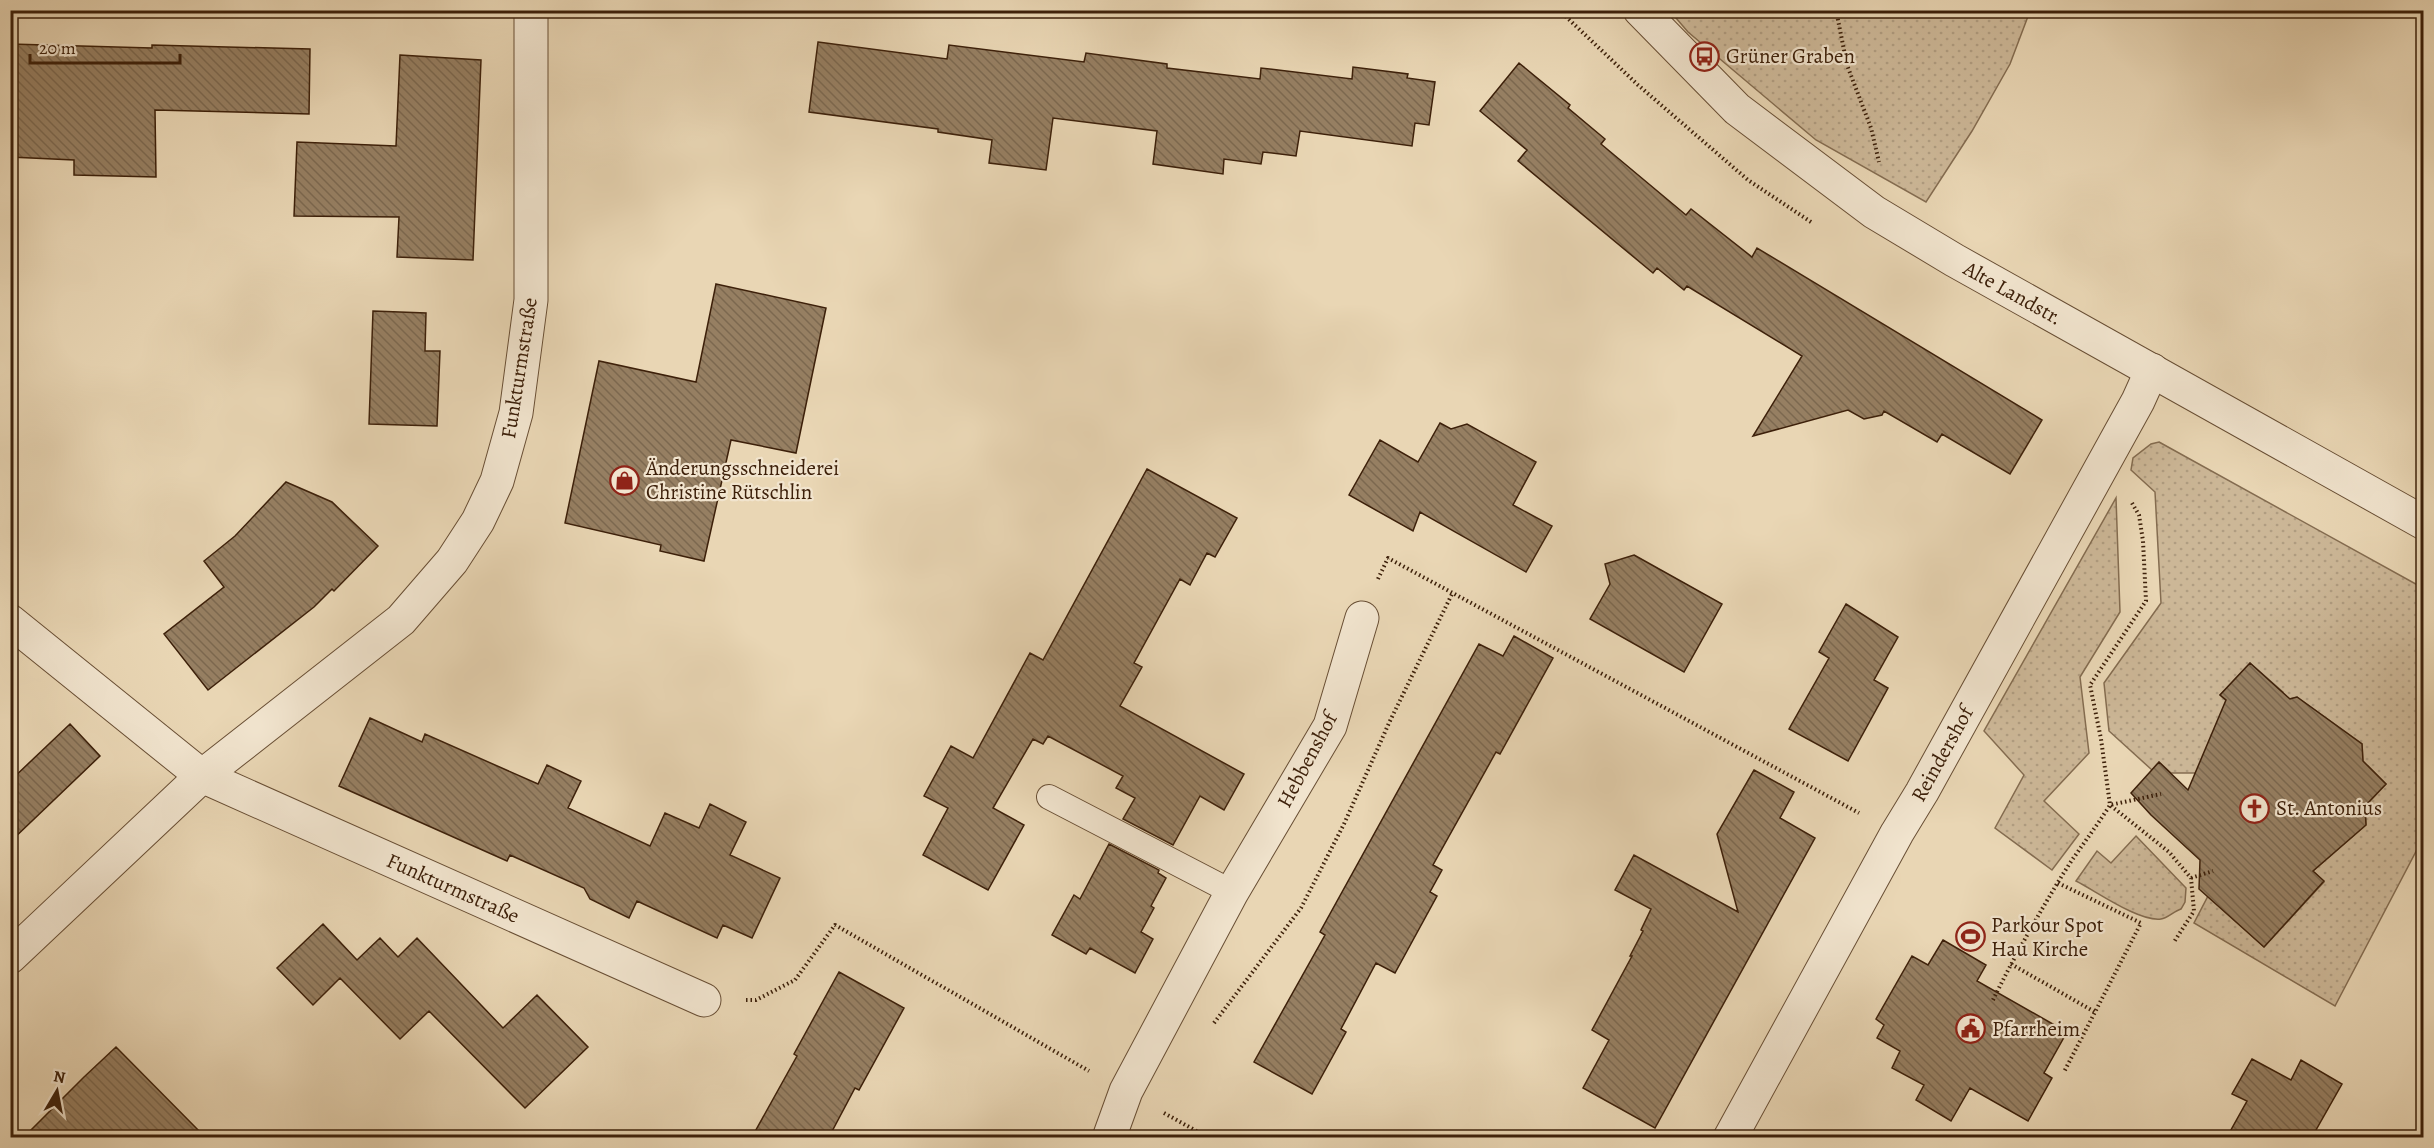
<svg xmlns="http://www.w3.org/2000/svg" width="2434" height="1148" font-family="Alegreya,serif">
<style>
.grass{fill:url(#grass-dots);stroke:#846c50;stroke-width:1.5}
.building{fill:url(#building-back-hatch);stroke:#3d200a;stroke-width:1.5}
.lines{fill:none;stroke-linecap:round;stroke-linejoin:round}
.service-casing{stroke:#684e34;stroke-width:26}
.minor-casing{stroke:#684e34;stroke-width:35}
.tertiary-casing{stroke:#684e34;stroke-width:35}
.path{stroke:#3d200a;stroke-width:4;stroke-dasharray:1.5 3;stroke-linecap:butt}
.service{stroke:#f1e4ce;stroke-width:24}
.minor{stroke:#f1e4ce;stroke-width:33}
.tertiary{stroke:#f1e4ce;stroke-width:33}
.labels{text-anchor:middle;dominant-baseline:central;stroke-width:4.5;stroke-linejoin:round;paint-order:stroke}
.poi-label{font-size:21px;fill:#3d200a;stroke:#f1e4ce;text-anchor:start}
.street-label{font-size:21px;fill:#3d200a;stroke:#f1e4ce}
</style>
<defs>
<pattern id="grass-dots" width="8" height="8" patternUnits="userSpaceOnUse" patternTransform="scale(1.5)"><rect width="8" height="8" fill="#ccb797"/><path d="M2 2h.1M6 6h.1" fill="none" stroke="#b09d81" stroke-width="1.8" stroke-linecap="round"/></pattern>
<pattern id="building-back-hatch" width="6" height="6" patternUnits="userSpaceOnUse" patternTransform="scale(1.5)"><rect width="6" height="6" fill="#967f62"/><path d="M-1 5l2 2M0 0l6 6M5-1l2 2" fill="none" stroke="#7c684f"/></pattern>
</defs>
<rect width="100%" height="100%" fill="#e9d6b4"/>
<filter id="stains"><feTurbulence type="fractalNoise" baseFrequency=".00333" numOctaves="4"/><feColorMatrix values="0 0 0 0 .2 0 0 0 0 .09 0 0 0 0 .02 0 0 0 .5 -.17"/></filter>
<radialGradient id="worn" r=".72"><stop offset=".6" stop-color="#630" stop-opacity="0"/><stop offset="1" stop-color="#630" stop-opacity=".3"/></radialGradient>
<path class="grass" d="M1670,11H2030L2010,64L1972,131L1926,202L1816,140L1688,32Z
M2159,442L2423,588V838L2335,1006L2194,923L2208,896L2264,947L2324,882L2313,871L2366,825L2365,803L2370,801L2386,784L2368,766L2363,764L2362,744L2297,697L2281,701L2278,698L2283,692L2250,663L2220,695L2237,711L2196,773H2171L2159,762L2152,770L2109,731L2104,683L2161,603L2155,492L2131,470L2133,458L2151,444Z
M2116,498L2120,612L2080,677L2089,753L2044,801L2079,834L2052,870L1995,828L2024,775L1984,731Z
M2136,836L2186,888L2185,902L2181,909C2174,911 2168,918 2161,919C2139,922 2096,891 2076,881L2097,851L2111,863Z"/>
<path class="building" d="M818,42L947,59L949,45L1084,62L1086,53L1167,64V68L1260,79L1261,68L1352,79L1353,67L1408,74L1407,78L1435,82L1429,125L1415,123L1412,146L1300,131L1296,156L1263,152L1261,164L1224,159L1223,174L1153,164L1157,131L1053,118L1046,170L989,163L992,140L938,132V129L809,112Z
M10,44L152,48V45L310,49L309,114L155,110L156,177L74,175V160L10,157Z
M400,55L481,60L473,260L397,257L399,217L294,216L297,142L396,146Z
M1519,63L1570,105L1568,108L1605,139L1601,144L1686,215L1691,209L1752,257L1757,248L2042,420L2010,474L1942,434L1937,442L1884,411L1882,415L1864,419L1848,410L1753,436L1802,356L1687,286L1684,290L1657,268L1653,273L1518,161L1527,150L1480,111Z
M716,284L826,308L796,453L731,440L704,561L660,551L661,545L565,523L599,361L696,382Z
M373,311L426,313L425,351H440L437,426L369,424Z
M1440,423L1451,429L1467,424L1536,462L1513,505L1552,526L1526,572L1420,512L1413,531L1349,495L1380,440L1418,462Z
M1147,469L1237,518L1215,557L1207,553L1190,585L1180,579L1134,663L1142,667L1120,706L1244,774L1224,810L1200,796L1173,845L1123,819L1135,798L1116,788L1123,776L1048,736L1043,744L1033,739L993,808L1024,825L988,890L923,855L948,808L924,796L951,746L973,758L1030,653L1043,660Z
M286,482L332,502L378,546L334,591L332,589L314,607L208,690L164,634L224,587L204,561L235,536Z
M1634,555L1722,604L1684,672L1590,619L1610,584L1605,564Z
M1846,604L1898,637L1874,680L1888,688L1848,761L1789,729L1829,658L1819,652Z
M1514,636L1553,658L1500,754L1496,752L1433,865L1442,870L1430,892L1437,896L1395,973L1376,963L1341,1029L1346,1032L1312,1094L1254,1062L1325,935L1320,932L1479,644L1503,656Z
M2250,663L2290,699L2297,697L2362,744L2363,761L2386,784L2365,806L2366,825L2313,871L2324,881L2264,947L2199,889L2200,860L2151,815L2131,793L2159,762L2188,790L2226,700L2220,695Z
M370,718L422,742L425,734L538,784L547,765L581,781L568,808L650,846L665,813L699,828L710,804L746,822L730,855L780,878L752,938L723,925L717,938L637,901L629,918L590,899L584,888L510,855L507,861L339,786Z
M70,724L100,756L10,842V781Z
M1754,770L1794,792L1780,818L1815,838L1655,1128L1583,1088L1609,1040L1592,1030L1632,956H1630L1643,931L1641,930L1651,909L1615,890L1634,855L1738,912L1717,834Z
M1109,844L1159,870L1158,873L1166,878L1151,906L1154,908L1141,932L1153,939L1135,973L1090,948L1086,954L1052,935L1074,895L1080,899Z
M323,924L357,960L380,938L398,957L417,938L503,1028L537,995L588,1047L525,1108L429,1011L400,1039L340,978L313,1005L277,968Z
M1943,940L1986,965L1977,981L2067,1032L2044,1073L2052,1078L2028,1121L1970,1088L1951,1121L1916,1100L1924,1085L1892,1068L1900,1051L1877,1038L1884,1025L1876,1019L1912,956L1928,965Z
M839,972L904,1008L859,1090L855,1088L829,1137H752L797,1056L794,1054Z
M116,1047L205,1137H24L84,1077Z
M2252,1059L2291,1080L2301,1060L2342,1084L2312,1137H2227L2247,1101L2232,1094Z"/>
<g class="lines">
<defs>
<path id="service" d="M1049,797L1232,892"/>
<path id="minor" d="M10,621L202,776L704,1000
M10,957L202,776L401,620L452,561L478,521L497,481L516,413L531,300V10
M1109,1138L1126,1091L1232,892L1330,726L1362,618
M1730,1138L1897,833L1922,792L2138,401L2152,370"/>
<path id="tertiary" d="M1640,10L1737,109L1874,212L1954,260L2424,523"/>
</defs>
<use href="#service" class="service-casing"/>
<use href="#minor" class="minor-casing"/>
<use href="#tertiary" class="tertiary-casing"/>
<path class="path" d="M1559,10L1638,85L1748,180L1811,222
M1836,10L1847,65L1871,128L1879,162
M2132,503L2139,515L2143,541L2146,601L2090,685L2101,739L2110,805L2169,852L2191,878L2194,911L2174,942
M1378,579L1388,558L1859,813
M2191,878L2213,871
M2058,883L2141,923L2064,1072
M2011,964L2095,1012
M746,1000H756L795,980L835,925L1089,1071
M1993,1000C2014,957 2038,915 2063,874C2078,850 2095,829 2110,805L2161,794
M1214,1023L1301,908L1344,824L1389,723L1452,594
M1164,1113L1209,1138"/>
<use href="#service" class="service"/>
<use href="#minor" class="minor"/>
<use href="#tertiary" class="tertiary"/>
</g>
<defs>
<symbol id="bus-ring" viewBox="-11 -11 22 22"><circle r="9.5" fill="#f1e4ce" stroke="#8f2418" stroke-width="1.5"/><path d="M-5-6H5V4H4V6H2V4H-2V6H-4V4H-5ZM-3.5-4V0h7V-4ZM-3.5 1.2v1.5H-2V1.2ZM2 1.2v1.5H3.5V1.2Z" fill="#8f2418"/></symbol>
<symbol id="shop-ring" viewBox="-11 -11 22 22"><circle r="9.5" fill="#f1e4ce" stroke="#8f2418" stroke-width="1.5"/><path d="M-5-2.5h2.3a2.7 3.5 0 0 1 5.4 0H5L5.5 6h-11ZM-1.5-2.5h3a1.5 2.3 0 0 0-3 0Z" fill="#8f2418"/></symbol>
<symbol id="church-ring" viewBox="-11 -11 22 22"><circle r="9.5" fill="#f1e4ce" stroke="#8f2418" stroke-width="1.5"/><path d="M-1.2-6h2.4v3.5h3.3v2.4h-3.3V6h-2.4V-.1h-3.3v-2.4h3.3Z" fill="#8f2418"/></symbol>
<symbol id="stadium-ring" viewBox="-11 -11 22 22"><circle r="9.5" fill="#f1e4ce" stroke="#8f2418" stroke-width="1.5"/><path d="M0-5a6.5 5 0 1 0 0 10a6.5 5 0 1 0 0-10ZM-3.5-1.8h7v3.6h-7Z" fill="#8f2418"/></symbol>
<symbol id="civic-ring" viewBox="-11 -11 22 22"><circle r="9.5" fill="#f1e4ce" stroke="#8f2418" stroke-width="1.5"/><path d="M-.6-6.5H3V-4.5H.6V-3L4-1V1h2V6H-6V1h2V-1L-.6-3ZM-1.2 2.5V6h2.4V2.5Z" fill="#8f2418"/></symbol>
</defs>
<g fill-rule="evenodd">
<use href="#bus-ring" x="1688" y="40" width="33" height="33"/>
<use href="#shop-ring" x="608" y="464" width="33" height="33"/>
<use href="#church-ring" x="2238" y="792" width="33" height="33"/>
<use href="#stadium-ring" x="1954" y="920" width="33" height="33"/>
<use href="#civic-ring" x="1954" y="1012" width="33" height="33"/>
</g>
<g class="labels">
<g class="poi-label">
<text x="1726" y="56">Grüner Graben</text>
<text x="646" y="468">Änderungsschneiderei<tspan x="646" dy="24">Christine Rütschlin</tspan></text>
<text x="2276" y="808">St. Antonius</text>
<text x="1991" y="925">Parkour Spot<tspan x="1991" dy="24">Hau Kirche</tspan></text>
<text x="1992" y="1029">Pfarrheim</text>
</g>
<g class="street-label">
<text transform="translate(2013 293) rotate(29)">Alte Landstr.</text>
<text transform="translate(519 368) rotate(-81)">Funkturmstraße</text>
<text transform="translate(1942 754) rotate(-61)">Reindershof</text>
<text transform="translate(1307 760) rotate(-62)">Hebbenshof</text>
<text transform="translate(453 888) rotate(24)">Funkturmstraße</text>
</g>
</g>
<rect width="2434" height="1148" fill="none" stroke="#e9d6b4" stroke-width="36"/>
<rect x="12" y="12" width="2410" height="1124" fill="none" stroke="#3d200a" stroke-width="3"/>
<rect x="18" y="18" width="2398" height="1112" fill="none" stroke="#3d200a" stroke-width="1.5"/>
<g transform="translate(57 1091) rotate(10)" stroke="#f1e4ce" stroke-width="4.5" paint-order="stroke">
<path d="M0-4.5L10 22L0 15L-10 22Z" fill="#3d200a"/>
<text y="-9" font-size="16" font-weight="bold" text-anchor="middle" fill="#3d200a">N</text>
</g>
<path d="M30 54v9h150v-9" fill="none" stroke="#3d200a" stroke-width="3"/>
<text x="39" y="54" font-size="18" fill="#3d200a" stroke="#f1e4ce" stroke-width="4.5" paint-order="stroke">20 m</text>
<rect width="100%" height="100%" filter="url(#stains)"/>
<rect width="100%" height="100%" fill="url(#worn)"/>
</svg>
